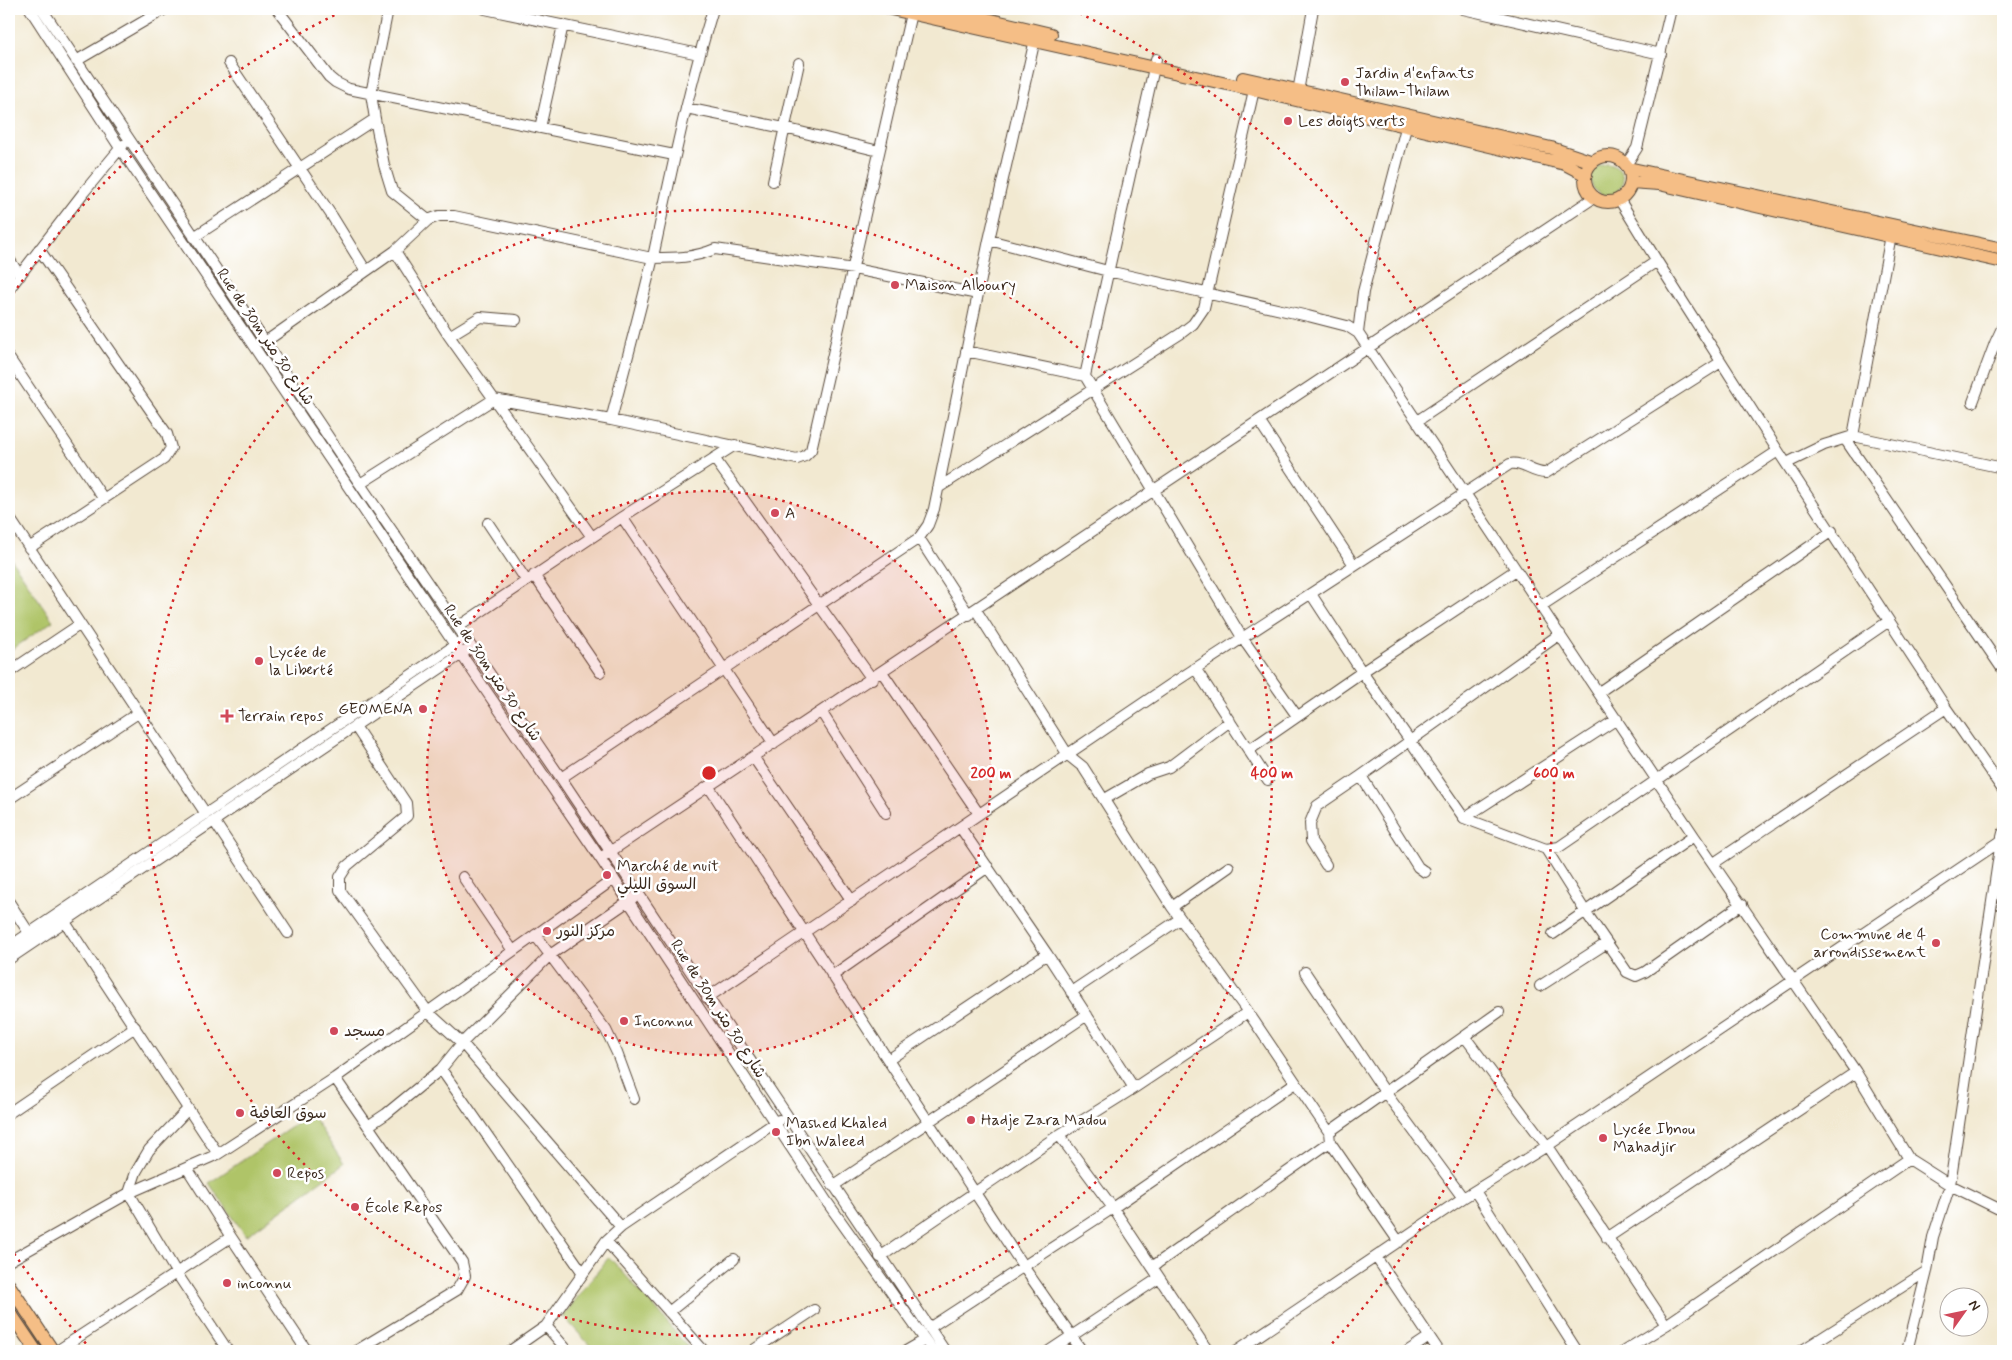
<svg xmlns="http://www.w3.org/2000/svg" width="2012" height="1360" font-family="Mynerve,'Playpen Sans Arabic',sans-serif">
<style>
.green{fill:#afc468;stroke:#757743}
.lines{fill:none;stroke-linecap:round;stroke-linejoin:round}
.minor-casing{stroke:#564739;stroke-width:12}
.major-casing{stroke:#564739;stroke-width:14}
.minor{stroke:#fff;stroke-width:10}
.major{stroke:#f5be86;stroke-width:12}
.ring{fill:none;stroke:#d62828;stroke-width:2.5;stroke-dasharray:2.5 5}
.poi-dot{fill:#d1495b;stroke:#fff;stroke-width:2}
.labels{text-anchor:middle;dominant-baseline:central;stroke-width:5;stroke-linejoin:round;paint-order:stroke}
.poi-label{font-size:16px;fill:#3b2a1e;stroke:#fff;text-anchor:start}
.street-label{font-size:16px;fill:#3b2a1e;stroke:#fff}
.centre{fill:#d62828;stroke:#fff;stroke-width:2.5}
.ring-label{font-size:15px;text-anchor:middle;font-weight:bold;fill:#d62828;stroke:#fff;stroke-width:5;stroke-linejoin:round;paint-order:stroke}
</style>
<rect width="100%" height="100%" fill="#fff"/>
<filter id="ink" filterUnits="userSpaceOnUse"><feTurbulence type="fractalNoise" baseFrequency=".02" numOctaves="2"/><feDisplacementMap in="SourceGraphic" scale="10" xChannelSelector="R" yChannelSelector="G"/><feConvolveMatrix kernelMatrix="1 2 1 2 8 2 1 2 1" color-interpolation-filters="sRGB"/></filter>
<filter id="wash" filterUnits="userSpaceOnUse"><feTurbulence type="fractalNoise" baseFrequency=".0096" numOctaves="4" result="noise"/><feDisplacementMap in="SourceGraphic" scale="20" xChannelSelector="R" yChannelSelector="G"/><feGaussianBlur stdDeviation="1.12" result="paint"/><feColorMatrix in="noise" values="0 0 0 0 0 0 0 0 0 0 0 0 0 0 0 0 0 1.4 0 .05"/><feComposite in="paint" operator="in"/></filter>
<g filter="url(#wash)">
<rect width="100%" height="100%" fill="#f2e9d1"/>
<path class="green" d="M1591 180a16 16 0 1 1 32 0a16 16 0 1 1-32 0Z
M9,556L53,621L11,650L9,648Z
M311,1114L344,1164L246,1236L209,1183Z
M609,1257L657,1310L691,1351H595L563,1316Z"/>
</g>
<g filter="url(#ink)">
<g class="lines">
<defs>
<path id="minor" d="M30,9L120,148L461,654L600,858L827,1202L933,1351
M42,9L360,484L561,778L945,1351
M277,9L329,77L335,82L349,89L674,155
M388,9L371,94L375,119L384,165L392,191L428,220
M485,9L699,54
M1463,9L1661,54
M1156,59L1085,376L1243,639L1297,716
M76,61L165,9
M229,63L332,216L366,271
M1297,97L1313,9
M686,108L784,128L879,151
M540,128L563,25
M1626,165L1637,148L1671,9
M773,181L799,63
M1619,199L1657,261L1778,451L1946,708L2003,790
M1892,230L1853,436L1847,442L2003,670
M194,237L375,119
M989,240L1108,271L1308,316L1347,326L1358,333L1694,836L1856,1072L1909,1159
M395,251L449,336L592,537
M9,259L20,276
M9,289L84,192L123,145
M1358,333L1363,292L1408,120
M449,336L480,317L516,320
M265,342L395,251L428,220L439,216H454L652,258C675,258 694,258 715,249L854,269L978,294
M966,351L1085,376
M9,358L103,498
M1973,402L1995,343L2003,326
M611,420C625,366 640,312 653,257C671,174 688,90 713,9
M1259,421L1354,565
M1417,421L1657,261
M714,458L872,679
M1787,463L1824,445L1853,436L2003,468
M360,484L494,399L611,420L797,459L805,456L811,450L912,9
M938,488L1180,334L1193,324L1204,308L1254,90
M9,517L206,814
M622,517L774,744
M488,523L526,580
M919,538L969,615
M29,548L164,459L171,448L167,434L39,249
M534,575L600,672
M1311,594L1362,672L1464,818L1546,849L1559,847L1889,621
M1541,606L1778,451
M976,610L1068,755L1083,767L1172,907L1248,1012L1329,1132L1330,1142L1399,1242
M458,627L622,517L735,445
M1195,668L1268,780
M9,672L79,625
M882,672L979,814
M1599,692L1832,531
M822,713L886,813
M355,726L406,803L407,816L347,866L340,877V890L428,1012L462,1043L621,1227
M1249,750L1362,672L1516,570
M754,758L852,901
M1361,776L1418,867L1425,872
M561,778L919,538L928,525L934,509L989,240L1036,35
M709,787L1023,1266L1082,1351
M9,799L138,713
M1105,799L1148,774L1169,767L1230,721
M1464,818L1617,719
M214,821L288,933
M960,827L1047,954L1134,1088
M1546,849L1585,911L1627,972L1636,976L1645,972L1742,904
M605,855L1595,197
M1714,863L1946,708
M1326,865L1311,841L1310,823L1317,806L1361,776L1560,634
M463,877L513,951
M9,902L29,933
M1172,907L1229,867
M65,922L218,1154
M1553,934L1694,836
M535,935L606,1030L617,1053L634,1099
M9,947L460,642
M9,959L466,651
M1305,972L1385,1092L1463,1198
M832,976L988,867
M1540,986L1607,943
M1071,992L1180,919
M707,998L1170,685L1510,464C1522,461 1533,474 1546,473L1721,362
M1465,1037L1547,1146L1666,1325
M888,1060L1047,954
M441,1069L583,1273
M335,1078L462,1262L465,1276L457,1290L356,1351
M188,1109L149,1150L136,1172L129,1193L176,1272L228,1351
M9,1113L135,1027
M368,1126L386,1114L441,1069L462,1043L550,955L633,898
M1329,1132L1499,1012
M1059,1135L1113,1208L1208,1351
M187,1168L231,1237L307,1351
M833,1186L1087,1015
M1475,1191L1577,1351
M1607,1238L1856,1072
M606,1241L704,1351
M880,1257L1059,1135L1134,1088L1248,1012
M1376,1257L1439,1351
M9,1261L129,1193L218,1154L335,1078L614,879
M1152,1267L1330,1142
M669,1312L734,1259
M546,1326L568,1351
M929,1328L1113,1208L1295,1083
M57,1351L231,1237
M510,1351L546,1326L606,1241L621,1227L779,1120
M752,1351L814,1310
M906,1351L925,1340
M1049,1351L1159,1278
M1236,1351L1463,1198L1547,1146L2001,841L2003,833
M1408,1351L1429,1337
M1624,1351L1666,1325L1909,1159L1950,1185L2003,1211
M1801,1351L1927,1271L1933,1237L1950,1185L2001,841
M1907,1351L1927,1271"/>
<path id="major" d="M891,9L1254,90L1565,164L1586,175
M944,9L1051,34
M1243,78L1551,148L1593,162
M1585 179a23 23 0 1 1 46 0a23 23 0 1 1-46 0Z
M1628,168L2003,249
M1631,182L1659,184L2003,262
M9,1285L53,1351
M9,1311L36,1351"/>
</defs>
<use href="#minor" class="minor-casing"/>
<use href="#major" class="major-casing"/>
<use href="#minor" class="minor"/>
<use href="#major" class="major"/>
</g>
</g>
<circle cx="709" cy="773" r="282" fill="#d62828" fill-opacity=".12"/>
<g class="ring">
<circle cx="709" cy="773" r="282"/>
<circle cx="709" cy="773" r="563"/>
<path d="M91 1349A845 845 0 0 1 13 1252M13 294A845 845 0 0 1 345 10M1073 10A845 845 0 0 1 1327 1349"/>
</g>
<g class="poi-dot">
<circle cx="1345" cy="82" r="5"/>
<circle cx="1288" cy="121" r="5"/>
<circle cx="895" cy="285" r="5"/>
<circle cx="775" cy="513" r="5"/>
<circle cx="259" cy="661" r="5"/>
<circle cx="423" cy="709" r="5"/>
<path d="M224.5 708.5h5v5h5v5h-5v5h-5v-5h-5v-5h5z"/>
<circle cx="607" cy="875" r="5"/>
<circle cx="547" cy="931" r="5"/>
<circle cx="1936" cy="943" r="5"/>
<circle cx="624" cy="1021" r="5"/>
<circle cx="334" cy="1031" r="5"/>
<circle cx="240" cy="1113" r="5"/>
<circle cx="971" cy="1120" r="5"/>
<circle cx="776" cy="1132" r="5"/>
<circle cx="1603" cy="1138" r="5"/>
<circle cx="277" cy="1173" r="5"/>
<circle cx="355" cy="1207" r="5"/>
<circle cx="227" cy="1283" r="5"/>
</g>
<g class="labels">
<g class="poi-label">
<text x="1355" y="73">Jardin d'enfants<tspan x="1355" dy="18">Thilam-Thilam</tspan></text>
<text x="1298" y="121">Les doigts verts</text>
<text x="905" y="285">Maison Alboury</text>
<text x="785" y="513">A</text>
<text x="269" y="652">Lycée de<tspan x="269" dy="18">la Liberté</tspan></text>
<text x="413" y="709" text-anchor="end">GEOMENA</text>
<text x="238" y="716">Terrain repos</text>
<text x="617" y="866">Marché de nuit<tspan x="617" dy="18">السوق الليلي</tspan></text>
<text x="557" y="931">مركز النور</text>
<text x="1926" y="934" text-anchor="end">Commune de 4<tspan x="1926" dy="18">arrondissement</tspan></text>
<text x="634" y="1021">Inconnu</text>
<text x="344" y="1031">مسجد</text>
<text x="250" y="1113">سوق العافية</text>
<text x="981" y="1120">Hadje Zara Madou</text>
<text x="786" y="1123">Mashed Khaled<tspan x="786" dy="18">Ibn Waleed</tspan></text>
<text x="1613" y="1129">Lycée Ibnou<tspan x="1613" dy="18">Mahadjir</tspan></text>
<text x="287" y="1173">Repos</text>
<text x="365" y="1207">École Repos</text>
<text x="237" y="1283">inconnu</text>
</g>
<g class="street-label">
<text transform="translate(265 337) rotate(56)">Rue de 30m شارع 30 متر</text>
<text transform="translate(492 673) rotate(56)">Rue de 30m شارع 30 متر</text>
<text transform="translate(718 1009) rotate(57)">Rue de 30m شارع 30 متر</text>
</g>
</g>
<circle cx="709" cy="773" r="8" class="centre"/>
<g class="ring-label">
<text x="991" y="778">200 m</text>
<text x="1272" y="778">400 m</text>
<text x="1554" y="778">600 m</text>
</g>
<rect width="2012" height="1360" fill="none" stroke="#fff" stroke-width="30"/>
<g transform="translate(1964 1312) rotate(57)"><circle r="24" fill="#ffffff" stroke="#b1aaa5"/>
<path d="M0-4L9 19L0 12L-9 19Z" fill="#d1495b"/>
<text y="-8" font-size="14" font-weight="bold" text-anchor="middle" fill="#3b2a1e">N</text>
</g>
</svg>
